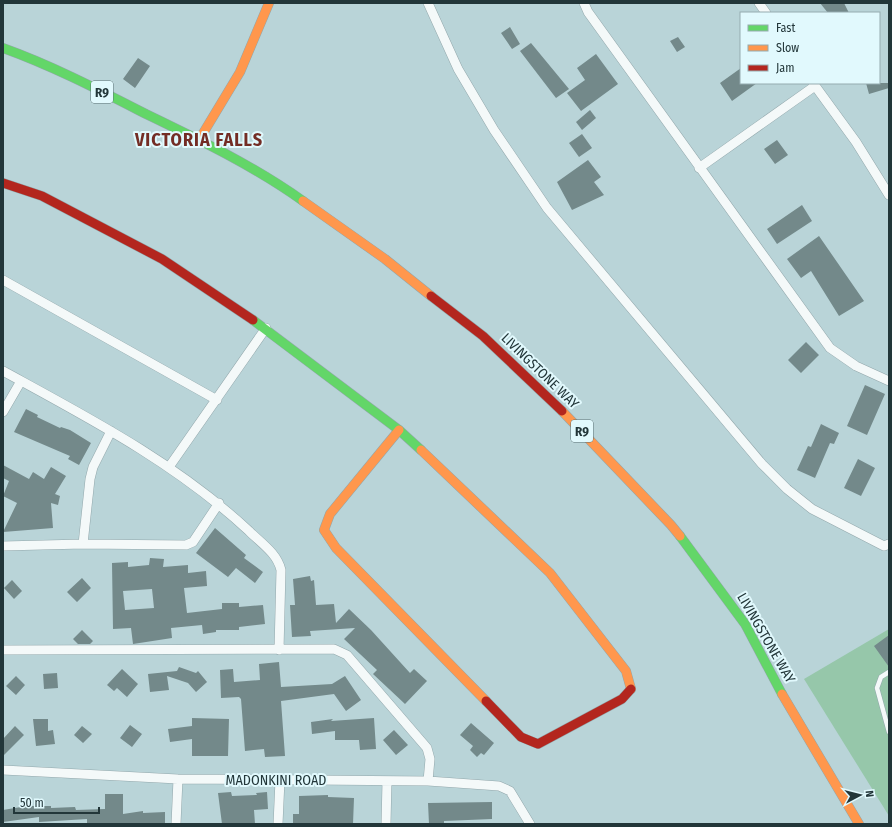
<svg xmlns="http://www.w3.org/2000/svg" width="892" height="827" font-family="'Fira Sans Condensed',sans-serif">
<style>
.green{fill:#96c7aa}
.building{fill:#73898a;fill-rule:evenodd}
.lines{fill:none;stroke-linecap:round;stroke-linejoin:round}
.lane-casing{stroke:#92a7ab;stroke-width:5.5}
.street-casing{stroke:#92a7ab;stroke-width:10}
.fast-casing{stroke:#92a7ab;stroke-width:10}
.slow-casing{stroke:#92a7ab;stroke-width:10}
.jam-casing{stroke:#92a7ab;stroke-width:10}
.lane{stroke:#f4f9f9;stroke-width:4.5}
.street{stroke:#f4f9f9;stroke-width:9}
.fast{stroke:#63d668;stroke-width:9}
.slow{stroke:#ff974d;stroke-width:9}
.jam{stroke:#b3261e;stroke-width:9}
.labels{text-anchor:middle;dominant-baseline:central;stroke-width:4;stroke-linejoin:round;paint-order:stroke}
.shield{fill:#e1f9fd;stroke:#5b7074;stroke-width:1}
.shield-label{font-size:13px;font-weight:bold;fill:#223639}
.street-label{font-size:14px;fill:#223639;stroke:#e1f9fd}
.district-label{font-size:18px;font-weight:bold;letter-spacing:1px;fill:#732d25;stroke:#e1f9fd}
</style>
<rect width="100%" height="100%" fill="#b9d4d8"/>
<path class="green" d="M889,629V816L804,679Z"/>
<path class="building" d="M820,3H844L849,13H828Z
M510,27L520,44L512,49L501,33Z
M678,37L685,47L677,52L670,41Z
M531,43L569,89L556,98L520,51Z
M596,54L618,84L581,111L567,93L585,80L577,68Z
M138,58L150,66L135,88L123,79Z
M741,68V83H757L732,101L720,83Z
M866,83H889V88L869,94Z
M590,110L596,118L582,130L576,122Z
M582,134L592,148L579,157L569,143Z
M777,140L788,155L775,164L764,149Z
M588,160L601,177L594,182L604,195L572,210L557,182Z
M802,205L812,221L777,244L767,229Z
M819,236L864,301L839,316L811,271L801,278L787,259Z
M806,342L819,355L801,373L788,360Z
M865,385L885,394L867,435L847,426Z
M26,409L38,415L37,417L60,428L61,427L70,430L91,443L79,465L68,459L70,456L14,432Z
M821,424L839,433L834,444L830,443L815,478L797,470L808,446L811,447Z
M858,459L875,468L861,496L844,488Z
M3,465L29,479L33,472L44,479L51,467L66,476L55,494L60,496L58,505L51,503L53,528L3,532L17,503L3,496L9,481L3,478Z
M215,528L246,555L244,558L263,572L255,583L236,568L228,577L196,553Z
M150,558L164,559L163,567L188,565V573L206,571L207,586L184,588L187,613L222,609V603H239V607L263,605L265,624L239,627V630H216V632L203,634L202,625L171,628L172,638L133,644L131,628L113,629L112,563L128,562V567L149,565ZM152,589L154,608L125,610L123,591Z
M310,576L311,581L314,580L316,605L334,604L336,623L349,609L371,630L410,673L414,669L427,681L405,704L373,674L377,670L344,639L355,628L310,631L311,636L292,637L290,605H295L293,579Z
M82,578L91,588L77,602L67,592Z
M12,580L22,591L14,599L4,588Z
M82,630L93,641L90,644H78L73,639Z
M889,635V667L874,646Z
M279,662L281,687L332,684L345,676L361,700L346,711L334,694L281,701L285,756L265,757L264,749L245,751L241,699L239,697L221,698L220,670L233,669L234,682L260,680L259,664Z
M179,667L196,673L198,671L207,682L196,692L188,683L167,676L169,690L150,692L148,674L177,671Z
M122,669L138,684L127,697L117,688L114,691L107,685Z
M57,673L58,688L44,689L43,674Z
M16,676L25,685L16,695L6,686Z
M192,718L229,719L228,756H192V739L170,742L168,729L192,726Z
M374,718L376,749L360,750L359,740H335V731L312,734L311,722L333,719L331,721Z
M33,719H48V731L53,730L55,744L36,746Z
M471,723L494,743L484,755L481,753L477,757L470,750L473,746L460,735Z
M130,725L142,734L132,747L120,738Z
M15,726L24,735L3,756V739Z
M82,726L92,734L83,743L74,735Z
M394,730L408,745L396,755L383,740Z
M231,792L232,796L257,795L256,793L267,792L268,809L254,810L255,824H222L218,793Z
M105,794H123V814L143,811V813L165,812V824L87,823V819L39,822V817L3,822V810L27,806H51V808L75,807L76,810L105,809Z
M328,795V797L354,798L353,824H293V814H299V796Z
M492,802V819L444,821V824H429L428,803Z"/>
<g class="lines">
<defs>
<path id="lane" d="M889,672L881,677L877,688L889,732"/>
<path id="street" d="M428,3L458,69L494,130L547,208L762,464L787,489L812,509L884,546L889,544
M584,3L588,12L830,348L856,366L889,381
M759,3L766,13
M813,83L856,142L889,195
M699,168L815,86
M3,280L217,400
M3,371C89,418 176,463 249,531C261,543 277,553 281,570L279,650
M3,412L21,381
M169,467L266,328
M83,544L90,479L93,467L111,431
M3,546L83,544L186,545L193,542L219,503
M3,650L334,649L347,655L427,748L430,759L428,781
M3,770L178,779L428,781L499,786L510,791L530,824
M176,824L178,779
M278,824L280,780
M386,824L387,781"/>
<path id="fast" d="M3,48C53,66 99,90 146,114C200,140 254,166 303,201
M253,320L399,430L421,450
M680,536L745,624L782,694"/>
<path id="slow" d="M199,140L240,72L269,3
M303,201L385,259L431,296
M562,411L671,525L680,536
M399,430L330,514L324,530L336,548L486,701
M421,450L550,573L626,671L631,689
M782,694L859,824"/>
<path id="jam" d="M3,183L42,196L162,259L253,320
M431,296L483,336L562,411
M486,701L521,737L538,744L622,699L631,689"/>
</defs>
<use href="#lane" class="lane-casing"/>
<use href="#street" class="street-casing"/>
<use href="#fast" class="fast-casing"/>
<use href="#slow" class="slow-casing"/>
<use href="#jam" class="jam-casing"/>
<use href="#lane" class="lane"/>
<use href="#street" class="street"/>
<use href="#fast" class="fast"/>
<use href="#slow" class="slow"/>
<use href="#jam" class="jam"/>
</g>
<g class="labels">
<g class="shield">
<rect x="91" y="81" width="22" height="22" rx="3"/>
<rect x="571" y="420" width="22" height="22" rx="3"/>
</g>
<g class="shield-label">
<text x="102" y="92">R9</text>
<text x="582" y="431">R9</text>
</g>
<g class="street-label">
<text transform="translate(540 371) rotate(44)">LIVINGSTONE WAY</text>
<text transform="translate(766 638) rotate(60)">LIVINGSTONE WAY</text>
<text x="276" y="780">MADONKINI ROAD</text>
</g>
<g class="district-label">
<text x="199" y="140">VICTORIA FALLS</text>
</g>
</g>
<rect width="892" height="827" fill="none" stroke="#223639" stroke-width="8"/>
<rect x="740" y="12" width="140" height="72" fill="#e1f9fd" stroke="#95abaf"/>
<rect x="748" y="25" width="20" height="6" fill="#63d668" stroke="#95abaf"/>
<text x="776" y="32" font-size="12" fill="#223639">Fast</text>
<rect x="748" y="45" width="20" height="6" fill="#ff974d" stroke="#95abaf"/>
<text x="776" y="52" font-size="12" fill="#223639">Slow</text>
<rect x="748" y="65" width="20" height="6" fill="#b3261e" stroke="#95abaf"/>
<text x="776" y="72" font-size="12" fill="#223639">Jam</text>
<g transform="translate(860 795) rotate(83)" stroke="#e1f9fd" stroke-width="3" paint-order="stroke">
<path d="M0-3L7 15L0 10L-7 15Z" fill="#223639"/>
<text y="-6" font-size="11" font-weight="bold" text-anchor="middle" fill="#223639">N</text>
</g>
<path d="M14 807v6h85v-6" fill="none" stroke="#223639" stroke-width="2"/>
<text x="20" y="807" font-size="12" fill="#223639" stroke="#e1f9fd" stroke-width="3" paint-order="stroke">50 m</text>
</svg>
